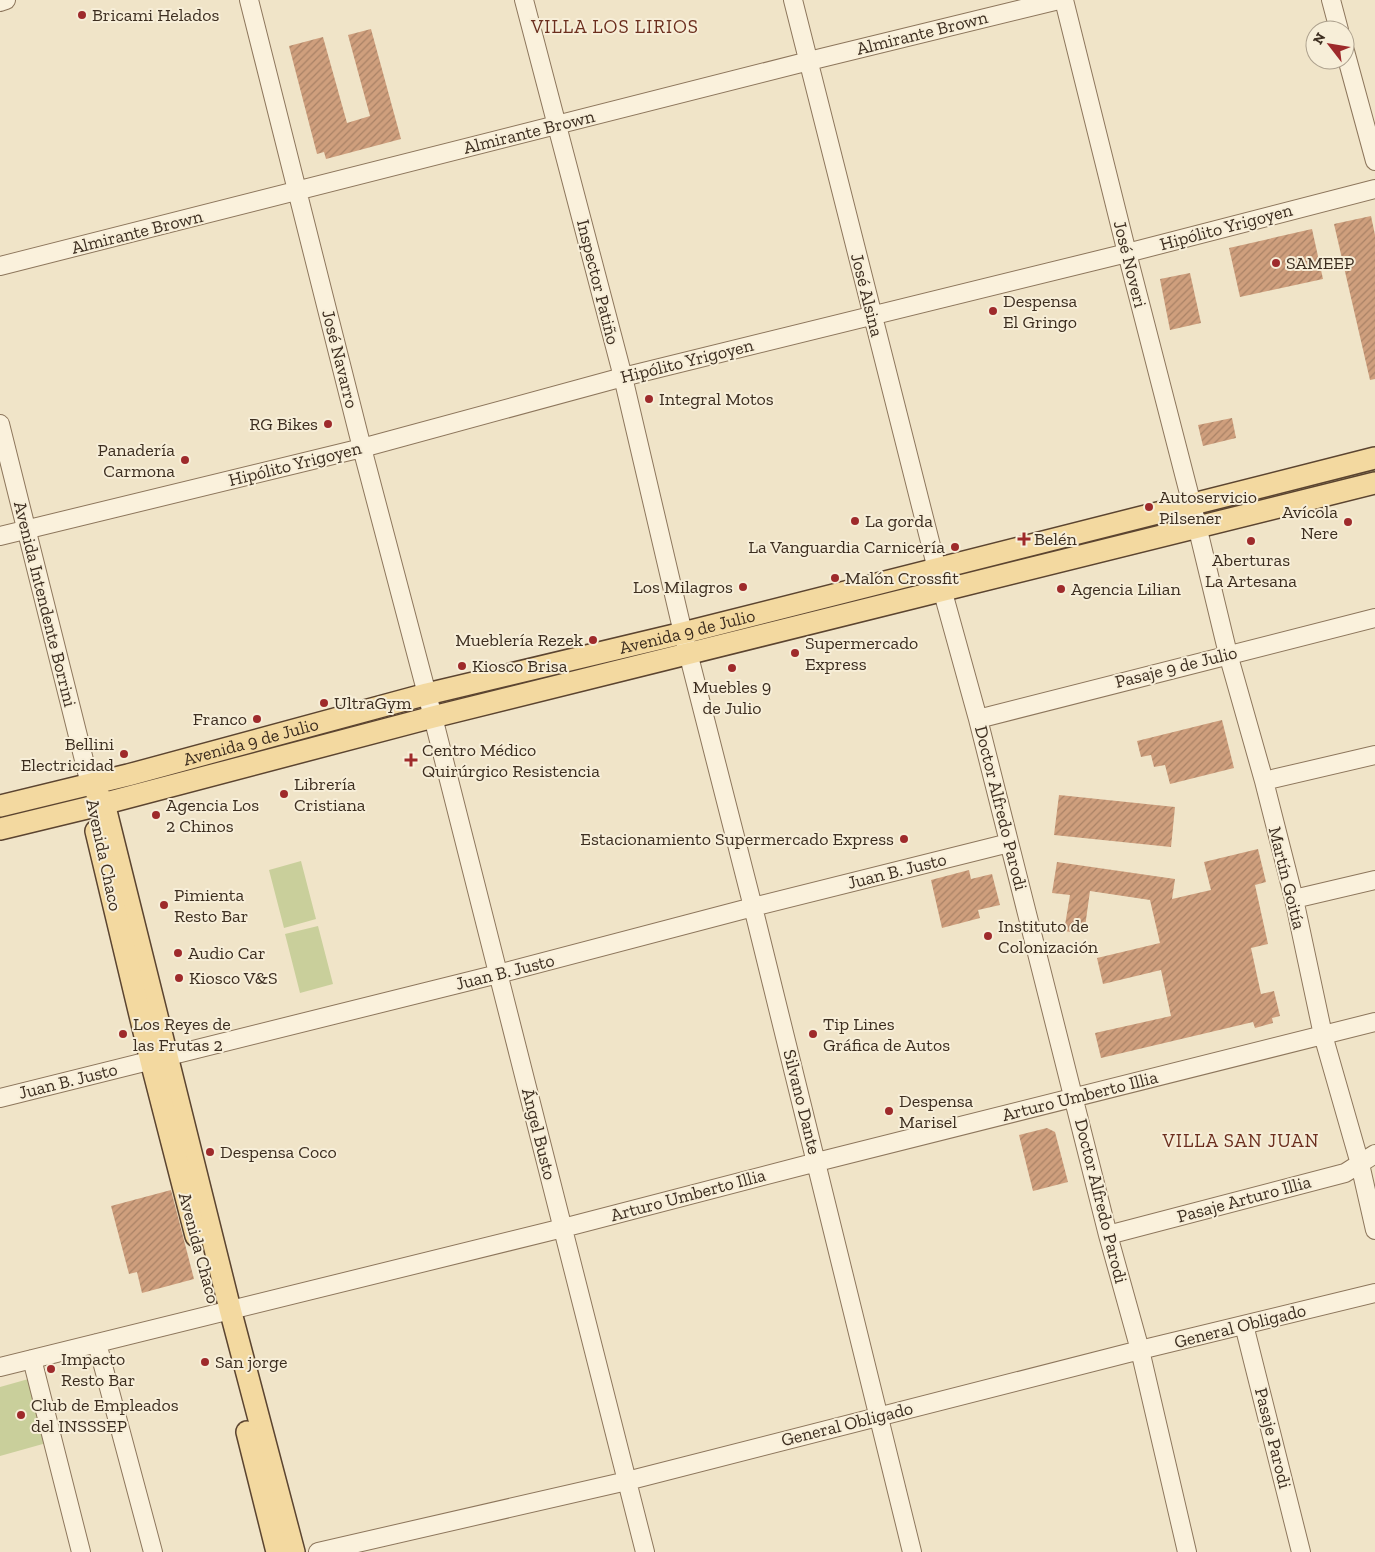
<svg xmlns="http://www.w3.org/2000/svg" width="1375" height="1552" font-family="'Zilla Slab',serif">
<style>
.grass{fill:url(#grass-dots)}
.pitch{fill:#c9cf9b}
.building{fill:url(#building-hatch)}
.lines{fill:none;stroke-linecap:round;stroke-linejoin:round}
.minor-casing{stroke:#8d765c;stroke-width:20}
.major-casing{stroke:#5b4430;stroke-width:24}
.minor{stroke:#faf1dc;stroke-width:18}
.major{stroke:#f3d9a0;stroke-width:21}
.poi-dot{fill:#9e2a2b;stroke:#f7eed8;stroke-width:2}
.labels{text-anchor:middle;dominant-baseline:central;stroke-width:4;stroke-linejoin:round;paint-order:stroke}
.poi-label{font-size:18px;fill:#3d2e20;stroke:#f7eed8;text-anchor:start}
.street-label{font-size:18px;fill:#3d2e20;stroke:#f7eed8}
.neighbourhood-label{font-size:19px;letter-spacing:1px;fill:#6b2e1e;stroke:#f7eed8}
</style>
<defs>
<pattern id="grass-dots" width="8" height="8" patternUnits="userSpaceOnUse" patternTransform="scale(1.25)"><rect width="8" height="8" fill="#c9cf9b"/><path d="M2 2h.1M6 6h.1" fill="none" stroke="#aeb285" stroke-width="1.8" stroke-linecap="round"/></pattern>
<pattern id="building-hatch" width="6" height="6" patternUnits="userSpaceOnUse" patternTransform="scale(1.25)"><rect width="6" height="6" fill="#cf9f7d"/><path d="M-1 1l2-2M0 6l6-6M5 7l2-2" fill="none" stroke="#a98266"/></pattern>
</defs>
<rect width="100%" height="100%" fill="#f0e4c8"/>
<path class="grass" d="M1375,468V476L1209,516L1207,508Z
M1170,517L1172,525L947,582L945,574Z"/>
<path class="pitch" d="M301,861L316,919L284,928L269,870Z
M318,926L333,984L300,993L285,934Z
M32,1378L50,1442L0,1456V1387Z"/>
<path class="building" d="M371,29L401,139L326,159L324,152L317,154L289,46L323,37L347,123L370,116L348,35Z
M1371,216L1375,235V379L1370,380L1334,224Z
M1312,229L1323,279L1240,297L1229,248Z
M1190,273L1201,323L1170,330L1160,279Z
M1232,418L1236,438L1203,446L1198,425Z
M1222,720L1234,768L1170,784L1165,765L1154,767L1151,755L1141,757L1137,741Z
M1059,795L1175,807L1171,847L1054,835Z
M1258,849L1266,882L1255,885L1268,944L1251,948L1261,994L1274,991L1280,1016L1272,1018L1273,1023L1255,1028L1253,1022L1101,1058L1095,1033L1171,1016L1161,970L1103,984L1097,958L1160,943L1150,900L1090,891L1084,934L1064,931L1070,895L1052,893L1057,862L1175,879L1172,899L1211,890L1204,862Z
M969,870L971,879L992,874L1000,905L978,910L980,918L942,928L931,880Z
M1047,1128L1055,1132L1068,1182L1033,1191L1019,1135Z
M171,1190L194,1279L142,1293L137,1272L129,1274L111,1206Z"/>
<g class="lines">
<defs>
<path id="minor" d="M249,0L362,448L433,717L645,1552
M524,0L623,377L683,633L753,907L912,1552
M793,0L942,589L978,719L1108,1235L1140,1350L1187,1552
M1064,0L1127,253L1192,505L1228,654L1264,781L1294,899L1323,1035L1360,1164L1375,1230
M1331,0L1339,30
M0,2L6,0
M1345,51L1375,161
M0,266L809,61L1059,0
M0,424L90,784
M0,536L362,448L623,377L1127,253L1375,189
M978,719L1375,618
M1264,781L1375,755
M1294,899L1375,880
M0,1098L498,974L753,907L1009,843
M1108,1235L1345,1173L1375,1154
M1244,1325L1301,1552
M97,1343L153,1552
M32,1359L81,1552
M0,1367L563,1228L817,1162L1375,1022
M318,1552L627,1481L1140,1350L1375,1293"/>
<g id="major">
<path d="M96,792L104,803L230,1309L294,1552"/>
<path id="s1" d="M0,806L128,775L427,694L683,633L1375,458"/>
<path d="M0,829L91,807L433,717L1375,483"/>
<path d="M96,831L151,1061L196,1236"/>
<path d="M247,1432L277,1552"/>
</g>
</defs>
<use href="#minor" class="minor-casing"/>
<use href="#major" class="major-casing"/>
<use href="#minor" class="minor"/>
<use href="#major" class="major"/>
</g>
<g class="poi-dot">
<circle cx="82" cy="15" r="5"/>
<circle cx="1276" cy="263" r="5"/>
<circle cx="993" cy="311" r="5"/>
<circle cx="649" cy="399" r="5"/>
<circle cx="328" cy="424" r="5"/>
<circle cx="185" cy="460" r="5"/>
<circle cx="1149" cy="507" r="5"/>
<circle cx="855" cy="521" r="5"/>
<circle cx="1348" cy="522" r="5"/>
<path d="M1021.5 531.5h5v5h5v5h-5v5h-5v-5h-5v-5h5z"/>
<circle cx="1251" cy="541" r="5"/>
<circle cx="955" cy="547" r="5"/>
<circle cx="835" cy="578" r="5"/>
<circle cx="743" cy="587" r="5"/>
<circle cx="1061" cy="589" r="5"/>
<circle cx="593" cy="640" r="5"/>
<circle cx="795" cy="653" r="5"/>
<circle cx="462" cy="666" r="5"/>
<circle cx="732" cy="668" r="5"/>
<circle cx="324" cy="703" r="5"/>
<circle cx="257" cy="719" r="5"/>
<circle cx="124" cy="754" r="5"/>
<path d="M408.5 752.5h5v5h5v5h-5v5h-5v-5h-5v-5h5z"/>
<circle cx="284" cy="794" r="5"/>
<circle cx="156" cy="815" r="5"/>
<circle cx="904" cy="839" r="5"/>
<circle cx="164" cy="905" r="5"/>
<circle cx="988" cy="936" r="5"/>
<circle cx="178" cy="953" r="5"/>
<circle cx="179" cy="978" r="5"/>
<circle cx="123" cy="1034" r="5"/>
<circle cx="813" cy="1034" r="5"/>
<circle cx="889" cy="1111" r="5"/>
<circle cx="210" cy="1152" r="5"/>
<circle cx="205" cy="1362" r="5"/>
<circle cx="51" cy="1369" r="5"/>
<circle cx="21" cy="1415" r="5"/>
</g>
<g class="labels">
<g class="poi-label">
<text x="92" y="15">Bricami Helados</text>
<text x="1286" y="263">SAMEEP</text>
<text x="1003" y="301">Despensa<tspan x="1003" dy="21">El Gringo</tspan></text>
<text x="659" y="399">Integral Motos</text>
<text x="318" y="424" text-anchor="end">RG Bikes</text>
<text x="175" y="450" text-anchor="end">Panadería<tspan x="175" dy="21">Carmona</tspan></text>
<text x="1159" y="497">Autoservicio<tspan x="1159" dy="21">Pilsener</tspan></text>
<text x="1338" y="512" text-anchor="end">Avícola<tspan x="1338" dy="21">Nere</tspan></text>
<text x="865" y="521">La gorda</text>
<text x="1034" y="539">Belén</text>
<text x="945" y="547" text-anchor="end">La Vanguardia Carnicería</text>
<text x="1251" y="560" text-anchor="middle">Aberturas<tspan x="1251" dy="21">La Artesana</tspan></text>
<text x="845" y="578">Malón Crossfit</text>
<text x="733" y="587" text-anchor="end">Los Milagros</text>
<text x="1071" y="589">Agencia Lilian</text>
<text x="583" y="640" text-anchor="end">Mueblería Rezek</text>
<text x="805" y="643">Supermercado<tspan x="805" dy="21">Express</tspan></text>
<text x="472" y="666">Kiosco Brisa</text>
<text x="732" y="687" text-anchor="middle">Muebles 9<tspan x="732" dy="21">de Julio</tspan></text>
<text x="334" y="703">UltraGym</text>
<text x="247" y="719" text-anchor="end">Franco</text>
<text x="114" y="744" text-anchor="end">Bellini<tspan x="114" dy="21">Electricidad</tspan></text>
<text x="422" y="750">Centro Médico<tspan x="422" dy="21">Quirúrgico Resistencia</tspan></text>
<text x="294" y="784">Librería<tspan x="294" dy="21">Cristiana</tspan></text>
<text x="166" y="805">Agencia Los<tspan x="166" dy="21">2 Chinos</tspan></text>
<text x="894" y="839" text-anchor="end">Estacionamiento Supermercado Express</text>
<text x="174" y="895">Pimienta<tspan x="174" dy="21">Resto Bar</tspan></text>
<text x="998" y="926">Instituto de<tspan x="998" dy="21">Colonización</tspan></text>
<text x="188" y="953">Audio Car</text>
<text x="189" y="978">Kiosco V&amp;S</text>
<text x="133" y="1024">Los Reyes de<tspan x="133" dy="21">las Frutas 2</tspan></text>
<text x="823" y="1024">Tip Lines<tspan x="823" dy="21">Gráfica de Autos</tspan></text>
<text x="899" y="1101">Despensa<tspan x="899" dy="21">Marisel</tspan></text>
<text x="220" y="1152">Despensa Coco</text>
<text x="61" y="1359">Impacto<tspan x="61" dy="21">Resto Bar</tspan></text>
<text x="215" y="1362">San jorge</text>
<text x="31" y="1405">Club de Empleados<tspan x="31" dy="21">del INSSSEP</tspan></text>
</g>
<g class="street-label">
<text transform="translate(922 33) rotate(-14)">Almirante Brown</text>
<text transform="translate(529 132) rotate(-14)">Almirante Brown</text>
<text transform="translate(1226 227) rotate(-15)">Hipólito Yrigoyen</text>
<text transform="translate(137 232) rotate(-14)">Almirante Brown</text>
<text transform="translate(1130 264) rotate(76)">José Noveri</text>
<text transform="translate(598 282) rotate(76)">Inspector Patiño</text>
<text transform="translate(867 295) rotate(76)">José Alsina</text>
<text transform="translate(340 359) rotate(76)">José Navarro</text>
<text transform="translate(687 361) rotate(-14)">Hipólito Yrigoyen</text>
<text transform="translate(295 464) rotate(-14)">Hipólito Yrigoyen</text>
<text transform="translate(45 604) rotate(76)">Avenida Intendente Borrini</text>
<text stroke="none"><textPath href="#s1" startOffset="709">Avenida 9 de Julio</textPath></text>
<text transform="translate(1176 667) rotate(-14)">Pasaje 9 de Julio</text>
<text stroke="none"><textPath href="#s1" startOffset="259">Avenida 9 de Julio</textPath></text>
<text transform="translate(1001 808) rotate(76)">Doctor Alfredo Parodi</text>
<text transform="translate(104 855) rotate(78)">Avenida Chaco</text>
<text transform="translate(897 871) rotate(-14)">Juan B. Justo</text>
<text transform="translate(1287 878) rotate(76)">Martín Goitía</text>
<text transform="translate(505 972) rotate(-14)">Juan B. Justo</text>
<text transform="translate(68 1081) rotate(-14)">Juan B. Justo</text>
<text transform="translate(1080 1096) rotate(-14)">Arturo Umberto Illia</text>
<text transform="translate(802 1102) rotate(76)">Silvano Dante</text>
<text transform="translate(539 1134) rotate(76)">Ángel Busto</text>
<text transform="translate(688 1195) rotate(-15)">Arturo Umberto Illia</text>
<text transform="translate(1244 1199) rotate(-15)">Pasaje Arturo Illia</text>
<text transform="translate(1101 1201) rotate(76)">Doctor Alfredo Parodi</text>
<text transform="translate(199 1248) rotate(75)">Avenida Chaco</text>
<text transform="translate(1240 1326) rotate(-14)">General Obligado</text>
<text transform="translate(847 1424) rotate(-14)">General Obligado</text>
<text transform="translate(1273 1438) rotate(76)">Pasaje Parodi</text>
</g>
<g class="neighbourhood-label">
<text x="615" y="26">VILLA LOS LIRIOS</text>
<text x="1241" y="1140">VILLA SAN JUAN</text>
</g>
</g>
<g transform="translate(1330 45) rotate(301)"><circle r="24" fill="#f7eed8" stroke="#ada18e"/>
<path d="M0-4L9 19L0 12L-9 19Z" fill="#9e2a2b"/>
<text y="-8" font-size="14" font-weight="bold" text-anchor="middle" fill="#3d2e20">N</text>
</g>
</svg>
